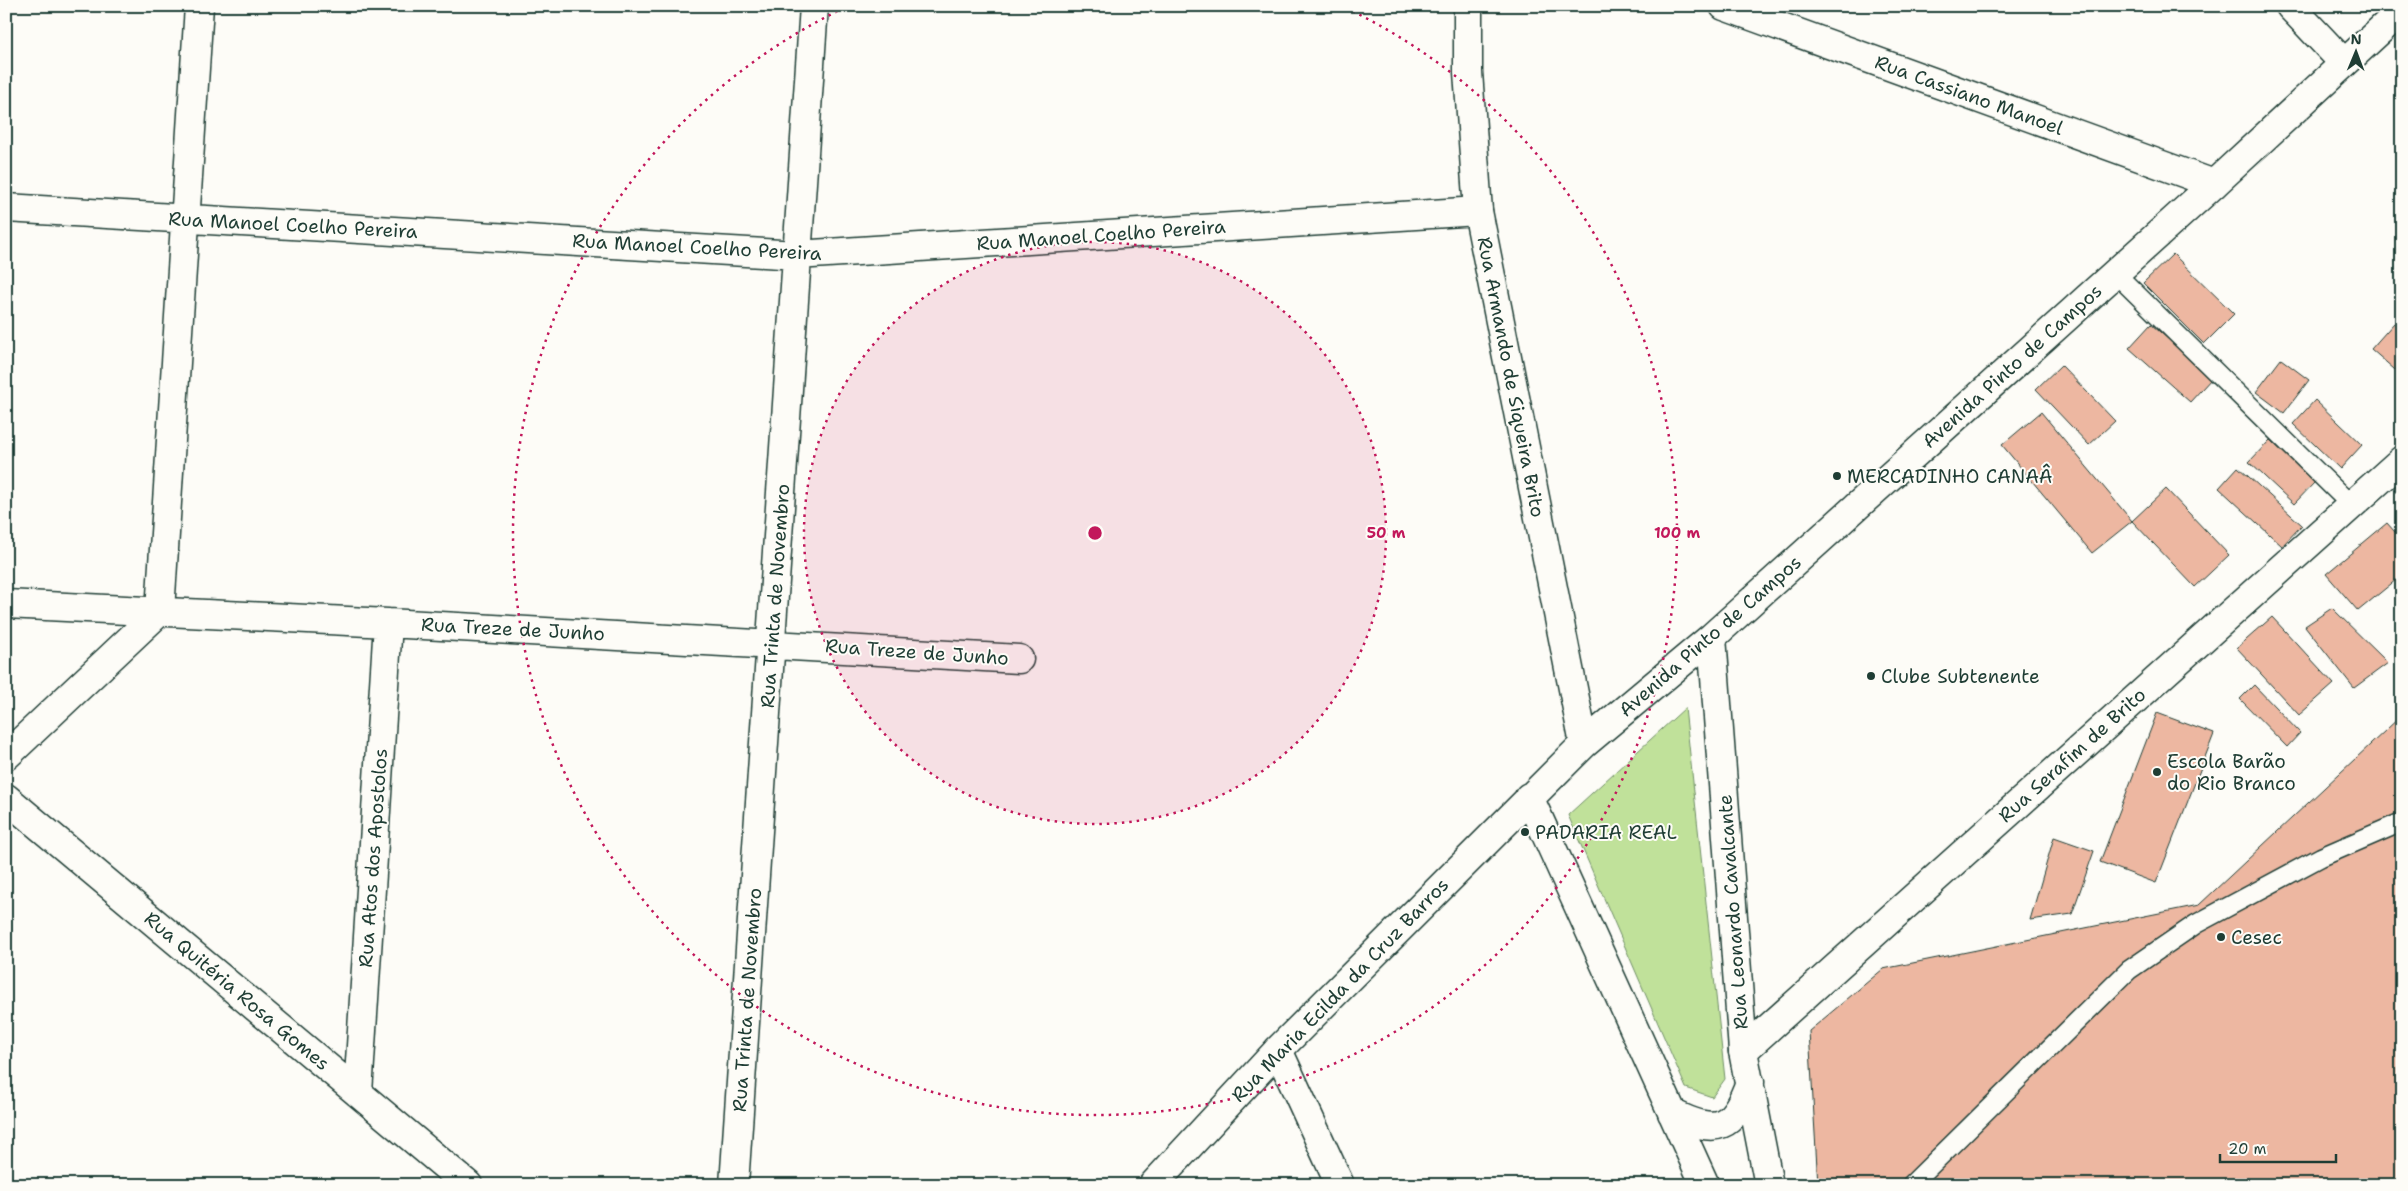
<svg xmlns="http://www.w3.org/2000/svg" width="2408" height="1191" font-family="'Shantell Sans',sans-serif">
<style>
.green{fill:#c0e19a;stroke:#708f67}
.building{fill:#edb7a1;stroke:#1f3d34}
.lines{fill:none;stroke-linecap:round;stroke-linejoin:round}
.service-casing{stroke:#1f3d34;stroke-width:21}
.minor-casing{stroke:#1f3d34;stroke-width:31}
.tertiary-casing{stroke:#1f3d34;stroke-width:31}
.service{stroke:#fdfcf7;stroke-width:18}
.minor{stroke:#fdfcf7;stroke-width:28}
.tertiary{stroke:#fdfcf7;stroke-width:28}
.ring{fill:none;stroke:#c2185b;stroke-width:2.5;stroke-dasharray:2.5 5}
.poi-dot{fill:#1f3d34;stroke:#fdfcf7;stroke-width:2}
.labels{text-anchor:middle;dominant-baseline:central;stroke-width:4;stroke-linejoin:round;paint-order:stroke}
.street-label{font-size:19px;fill:#1f3d34;stroke:#fdfcf7}
.poi-label{font-size:19px;fill:#1f3d34;stroke:#fdfcf7;text-anchor:start}
.centre{fill:#c2185b;stroke:#fdfcf7;stroke-width:2.5}
.ring-label{font-size:15px;text-anchor:middle;font-weight:bold;fill:#c2185b;stroke:#fdfcf7;stroke-width:4;stroke-linejoin:round;paint-order:stroke}
</style>
<rect width="100%" height="100%" fill="#fdfcf7"/>
<filter id="ink" filterUnits="userSpaceOnUse"><feTurbulence type="fractalNoise" baseFrequency=".02" numOctaves="2"/><feDisplacementMap in="SourceGraphic" scale="10" xChannelSelector="R" yChannelSelector="G"/><feConvolveMatrix kernelMatrix="1 2 1 2 8 2 1 2 1" color-interpolation-filters="sRGB"/></filter>
<g filter="url(#ink)">
<path class="green" d="M1685,708L1725,1079L1712,1097L1686,1088L1568,815Z"/>
<path class="building" d="M2173,254L2234,314L2204,344L2143,283Z
M2394,323L2402,329V376L2371,349Z
M2151,324L2212,378L2190,402L2129,348Z
M2281,359L2309,380L2284,413L2256,392Z
M2061,365L2115,421L2089,445L2036,389Z
M2315,400L2362,445L2340,469L2293,424Z
M2041,412L2132,521L2092,553L2002,445Z
M2270,440L2315,482L2294,504L2249,462Z
M2238,467L2302,525L2282,546L2219,488Z
M2402,487V498L2396,492Z
M2166,489L2229,555L2195,587L2132,521Z
M2387,523L2402,540V575L2358,611L2326,574Z
M2332,608L2388,663L2354,688L2305,626Z
M2272,617L2334,684L2299,715L2237,648Z
M2254,685L2300,733L2287,747L2240,699Z
M2157,713L2214,734L2156,883L2100,862Z
M2402,715V1185H1818L1809,1031L1883,969L2199,905Z
M2054,837L2094,851L2072,914L2030,920Z"/>
<g class="lines">
<defs>
<path id="service" d="M2115,273L2351,505
M1911,1185L2129,970L2196,924L2321,857L2402,822"/>
<path id="minor" d="M1724,6L2214,184
M2290,6L2344,63
M6,208L797,255L1478,211
M6,604L388,623L1019,659
M6,756L160,611L199,6
M6,798L468,1185
M1278,1050L1340,1185
M1743,1051L2402,460
M358,1093L388,623
M734,1185L814,6"/>
<path id="tertiary" d="M1468,6V72L1478,211L1584,744
M1712,637L1743,1051L1769,1185
M1529,797L1705,1185
M1672,1113C1717,1136 1733,1129 1750,1082
M1153,1185L1278,1050L1584,744L1712,637L2214,184L2402,10"/>
</defs>
<use href="#service" class="service-casing"/>
<use href="#minor" class="minor-casing"/>
<use href="#tertiary" class="tertiary-casing"/>
<use href="#service" class="service"/>
<use href="#minor" class="minor"/>
<use href="#tertiary" class="tertiary"/>
</g>
</g>
<circle cx="1095" cy="533" r="291" fill="#c2185b" fill-opacity=".12"/>
<g class="ring">
<circle cx="1095" cy="533" r="291"/>
<path d="M1346 8A582 582 0 1 1 844 8"/>
</g>
<g class="poi-dot">
<circle cx="1837" cy="476" r="5"/>
<circle cx="1871" cy="676" r="5"/>
<circle cx="2157" cy="772" r="5"/>
<circle cx="1525" cy="832" r="5"/>
<circle cx="2221" cy="937" r="5"/>
</g>
<g class="labels">
<g class="street-label">
<text transform="translate(1969 95) rotate(20)">Rua Cassiano Manoel</text>
<text transform="translate(293 225) rotate(3)">Rua Manoel Coelho Pereira</text>
<text transform="translate(1101 235) rotate(-4)">Rua Manoel Coelho Pereira</text>
<text transform="translate(697 247) rotate(3)">Rua Manoel Coelho Pereira</text>
<text transform="translate(2012 366) rotate(-42)">Avenida Pinto de Campos</text>
<text transform="translate(1511 377) rotate(79)">Rua Armando de Siqueira Brito</text>
<text transform="translate(775 596) rotate(-86)">Rua Trinta de Novembro</text>
<text transform="translate(513 629) rotate(3)">Rua Treze de Junho</text>
<text transform="translate(1710 636) rotate(-41)">Avenida Pinto de Campos</text>
<text transform="translate(917 652) rotate(4)">Rua Treze de Junho</text>
<text transform="translate(2072 755) rotate(-42)">Rua Serafim de Brito</text>
<text transform="translate(373 858) rotate(-86)">Rua Atos dos Apostolos</text>
<text transform="translate(1733 912) rotate(-94)">Rua Leonardo Cavalcante</text>
<text transform="translate(1340 990) rotate(-46)">Rua Maria Ecilda da Cruz Barros</text>
<text transform="translate(237 991) rotate(40)">Rua Quitéria Rosa Gomes</text>
<text transform="translate(747 1000) rotate(-86)">Rua Trinta de Novembro</text>
</g>
<g class="poi-label">
<text x="1847" y="476">MERCADINHO CANAÂ</text>
<text x="1881" y="676">Clube Subtenente</text>
<text x="2167" y="761">Escola Barão<tspan x="2167" dy="22">do Rio Branco</tspan></text>
<text x="1535" y="832">PADARIA REAL</text>
<text x="2231" y="937">Cesec</text>
</g>
</g>
<circle cx="1095" cy="533" r="8" class="centre"/>
<g class="ring-label">
<text x="1386" y="538">50 m</text>
<text x="1677" y="538">100 m</text>
</g>
<rect width="2408" height="1191" fill="none" stroke="#fdfcf7" stroke-width="25"/>
<rect x="12" y="12" width="2383" height="1166" fill="none" stroke="#1f3d34" stroke-width="2" filter="url(#ink)"/>
<g transform="translate(2356 52) rotate(1)" stroke="#fdfcf7" stroke-width="4" paint-order="stroke">
<path d="M0-4L9 19L0 12L-9 19Z" fill="#1f3d34"/>
<text y="-8" font-size="14" font-weight="bold" text-anchor="middle" fill="#1f3d34">N</text>
</g>
<path d="M2220 1154v8h116v-8" fill="none" stroke="#1f3d34" stroke-width="2.5"/>
<text x="2228" y="1154" font-size="15" fill="#1f3d34" stroke="#fdfcf7" stroke-width="4" paint-order="stroke">20 m</text>
</svg>
